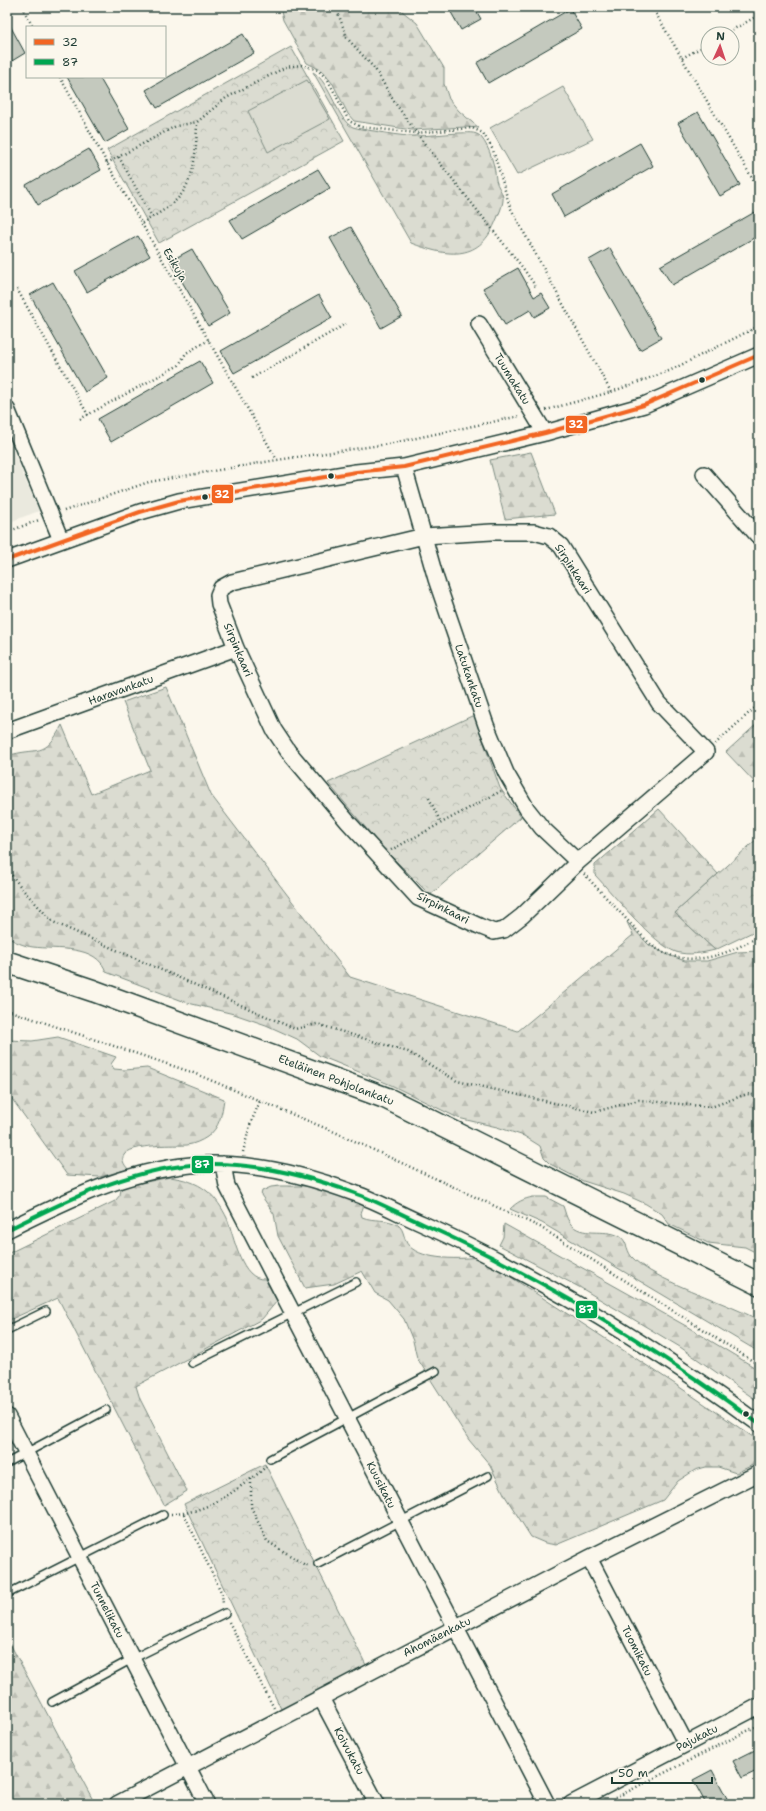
<svg xmlns="http://www.w3.org/2000/svg" width="766" height="1811" font-family="'Shantell Sans',sans-serif">
<style>
.built{fill:#eae9de}
.forest{fill:url(#forest-firs);stroke:#7d8c82}
.park{fill:url(#park-crowns);stroke:#7d8c82}
.garden{fill:#dbdcd1;stroke:#7d8c82}
.building{fill:#c4c9be;stroke:#1f3d34}
.lines{fill:none;stroke-linecap:round;stroke-linejoin:round}
.service-casing{stroke:#1f3d34;stroke-width:10}
.minor-casing{stroke:#1f3d34;stroke-width:18}
.secondary-casing{stroke:#1f3d34;stroke-width:24}
.path{stroke:#1f3d34;stroke-width:2.5;stroke-dasharray:1 3;stroke-linecap:butt}
.service{stroke:#fbf7ec;stroke-width:7}
.minor{stroke:#fbf7ec;stroke-width:15}
.secondary{stroke:#fbf7ec;stroke-width:21}
.bus-1-casing{stroke:#fbf7ec;stroke-width:7}
.bus-2-casing{stroke:#fbf7ec;stroke-width:7}
.bus-1{stroke:#f26522;stroke-width:4}
.bus-2{stroke:#00a651;stroke-width:4}
.bus-dot{fill:#1f3d34;stroke:#fbf7ec;stroke-width:1.5}
.labels{text-anchor:middle;dominant-baseline:central;stroke-width:3;stroke-linejoin:round;paint-order:stroke}
.street-label{font-size:11px;fill:#1f3d34;stroke:#fbf7ec}
.line-badge{stroke:#fbf7ec;stroke-width:1.5}
.badge-label{font-size:11px;text-anchor:middle;font-weight:bold;fill:#fff}
</style>
<defs>
<pattern id="forest-firs" width="22" height="20" patternUnits="userSpaceOnUse"><rect width="22" height="20" fill="#dbdcd1"/><path d="M5 1l3.5 6h-7zM16 11l3.5 6h-7z" fill="#bcbeb4"/></pattern>
<pattern id="park-crowns" width="20" height="18" patternUnits="userSpaceOnUse"><rect width="20" height="18" fill="#dbdcd1"/><path d="M2 6a3 3 0 1 1 6 0M12 15a3 3 0 1 1 6 0" fill="none" stroke="#bcbeb4"/></pattern>
</defs>
<rect width="100%" height="100%" fill="#fbf7ec"/>
<filter id="ink" filterUnits="userSpaceOnUse"><feTurbulence type="fractalNoise" baseFrequency=".025" numOctaves="2"/><feDisplacementMap in="SourceGraphic" scale="8" xChannelSelector="R" yChannelSelector="G"/><feConvolveMatrix kernelMatrix="1 2 1 2 8 2 1 2 1" color-interpolation-filters="sRGB"/></filter>
<g filter="url(#ink)">
<path class="built" d="M7,437L39,511L7,523Z"/>
<path class="forest" d="M280,7H397L417,23L444,68V84L449,99L459,111L479,128L465,127L412,130L354,121L348,114L333,84L321,70L307,63L283,20Z
M313,72C331,83 338,122 353,127C359,129 367,130 374,131C386,133 400,136 413,136C428,136 443,134 458,133C466,133 476,131 481,137C490,148 495,166 496,180C497,186 502,191 503,197C504,204 498,216 495,223C478,263 445,256 411,243Z
M531,452L555,514L505,519L490,460Z
M166,687L211,795L350,977L518,1031L633,935L627,922L649,945L666,954L685,961H707L738,952L759,951V1254L745,1247L708,1243L669,1224L662,1214L646,1204L624,1194L583,1181L550,1164L544,1158L540,1146L524,1136L497,1127L458,1118L391,1085L320,1056L297,1039L266,1025L234,1014L188,1003L106,972C97,944 56,950 33,947C24,946 15,942 7,937V756C38,746 44,760 62,725L91,794L150,770L123,702Z
M759,722V787L726,752Z
M659,809L718,874L675,913L715,950C702,953 689,956 676,952C653,944 614,895 595,875V865Z
M58,1037L116,1057L111,1064L114,1069L125,1070L147,1068L224,1099C222,1113 220,1128 207,1137C201,1141 194,1144 187,1145C176,1146 103,1141 128,1169L100,1177L67,1175L7,1092V1040L32,1041Z
M170,1177C183,1179 196,1182 207,1191C216,1198 222,1208 227,1218C234,1236 241,1281 265,1279L277,1301L262,1319L136,1386L140,1399L187,1491L164,1505L58,1298L7,1321V1254L115,1201L120,1195L121,1189L127,1186Z
M280,1186H310L339,1195L364,1205L361,1213L362,1217C374,1222 387,1218 398,1225C405,1230 403,1240 409,1246C424,1261 461,1259 480,1257L672,1382L759,1441V1462L736,1473L718,1467H706L695,1470L678,1481L663,1500L556,1545L545,1543L531,1537L505,1496L490,1465L469,1440L417,1358L413,1341L404,1319L388,1300L375,1293L362,1271L334,1284L305,1288L278,1236L274,1214L261,1195L262,1191L271,1187Z
M533,1197H546L563,1206C565,1211 566,1218 570,1223C581,1238 604,1228 619,1236C627,1240 626,1249 631,1256C636,1262 644,1267 650,1271C685,1291 724,1302 759,1320V1352L542,1223L510,1209C517,1202 523,1199 533,1197Z
M504,1224L686,1326L759,1370V1402L680,1347L581,1288L499,1245L503,1237Z
M7,1638L94,1802L91,1804H7Z"/>
<path class="park" d="M291,47L344,141L159,243L107,150Z
M474,715L500,788L521,817L430,895L381,846L328,783Z
M759,837V929L715,950L675,913Z
M265,1464L366,1665L282,1711L184,1504Z"/>
<path class="garden" d="M307,80L330,119L268,152L248,111Z
M563,87L593,139L517,175L490,128Z"/>
<path class="building" d="M448,7H474L481,19L461,30Z
M570,9L582,29L488,83L477,63Z
M7,20L25,53L7,64Z
M243,34L254,53L157,108L146,90Z
M67,77H99L129,129L105,143Z
M698,112L740,185L720,196L678,123Z
M640,143L653,166L564,217L552,194Z
M89,149L101,170L38,205L26,185Z
M318,169L330,188L242,239L230,220Z
M755,212L759,219V235L672,285L660,266Z
M351,227L402,316L381,328L330,238Z
M138,236L150,256L87,292L75,271Z
M610,248L661,338L640,350L589,260Z
M192,249L230,313L208,326L170,261Z
M518,268L534,297L541,293L550,308L534,317L530,310L505,325L483,288Z
M53,282L108,378L85,392L30,295Z
M319,295L332,318L234,373L221,351Z
M200,361L213,383L111,442L98,419Z
M759,1748V1770L742,1778L733,1761Z
M712,1770L730,1804H706L693,1780Z"/>
<g class="lines">
<defs>
<path id="service" d="M7,1330L46,1311
M192,1363L356,1282
M270,1459L436,1371
M7,1463L106,1410
M318,1564L488,1476
M7,1594L163,1515
M52,1702L132,1659L225,1613"/>
<path id="minor" d="M479,324L545,433
M7,409L61,540
M404,467L436,579L486,725L506,773L527,809L542,828L578,862
M704,474L759,537
M492,532H534L549,536L561,546L659,703L706,752L578,862L522,916L504,930L494,932L479,926L418,898L348,822L288,751L274,730L236,648L219,604L218,595L221,588L232,582L424,536Z
M7,560L140,512L179,501L356,472L404,467L545,433L644,405L759,355
M7,731L236,648
M223,1164L227,1186L547,1804
M7,1230C65,1201 125,1171 191,1165C245,1160 303,1174 354,1193C377,1201 400,1214 423,1224C541,1277 654,1347 759,1424
M7,1416L207,1804
M589,1558L686,1744
M321,1698L377,1804
M117,1804L589,1558L759,1473
M571,1804L759,1706"/>
<path id="secondary" d="M7,962L94,991L386,1098L759,1284"/>
</defs>
<use href="#service" class="service-casing"/>
<use href="#minor" class="minor-casing"/>
<use href="#secondary" class="secondary-casing"/>
<path class="path" d="M22,7L33,27
M336,7L347,38L375,69L395,103L424,143L523,268L536,287
M652,7L759,190
M725,34L759,15
M682,58L708,44
M60,77L107,163L277,460
M119,157L152,217
M107,163L176,126L197,122L226,98L286,67L301,65L318,70L328,80L349,121L361,127L416,133L472,128L483,133L493,150L510,207L611,392
M142,223C152,217 164,211 173,203C196,184 196,149 197,122
M17,289L88,415
M252,378L346,324
M546,410L611,392L669,371L759,326
M80,419L179,365L186,353L209,340
M64,511L149,482L277,460L388,444L520,416
M7,532L39,520
M715,744L759,704
M429,798L441,823
M391,850L501,791
M7,869L24,891L53,922L295,1029L317,1024L408,1052L457,1081L594,1112L639,1100L711,1107L747,1094L759,1096
M584,874C599,890 615,907 630,923C639,932 648,944 659,950C692,969 729,954 759,936
M7,1010L191,1072L337,1133L540,1227L759,1365
M243,1152L250,1125L260,1101
M251,1479V1507L267,1541L305,1565H309
M171,1514C200,1514 226,1498 249,1480C255,1476 262,1471 266,1466
M184,1514L222,1594L223,1604
M229,1622L274,1708
M615,1798L759,1725"/>
<use href="#service" class="service"/>
<use href="#minor" class="minor"/>
<use href="#secondary" class="secondary"/>
<defs>
<path id="bus-1" d="M7,560L140,512L179,501L356,472L404,467L545,433L644,405L759,355"/>
<path id="bus-2" d="M7,1230C65,1201 125,1171 191,1165C245,1160 303,1174 354,1193C377,1201 400,1214 423,1224C541,1277 654,1347 759,1424"/>
</defs>
<use href="#bus-1" class="bus-1-casing"/>
<use href="#bus-2" class="bus-2-casing"/>
<use href="#bus-1" class="bus-1"/>
<use href="#bus-2" class="bus-2"/>
</g>
</g>
<g class="bus-dot">
<circle cx="702" cy="380" r="3.5"/>
<circle cx="331" cy="476" r="3.5"/>
<circle cx="205" cy="497" r="3.5"/>
<circle cx="746" cy="1414" r="3.5"/>
</g>
<g class="labels">
<g class="street-label">
<text transform="translate(175 265) rotate(60)">Esikuja</text>
<text transform="translate(512 379) rotate(58)">Tuumakatu</text>
<text transform="translate(573 569) rotate(57)">Sirpinkaari</text>
<text transform="translate(238 650) rotate(67)">Sirpinkaari</text>
<text transform="translate(469 676) rotate(71)">Latukankatu</text>
<text transform="translate(121 690) rotate(-20)">Haravankatu</text>
<text transform="translate(443 908) rotate(27)">Sirpinkaari</text>
<text transform="translate(336 1080) rotate(21)">Eteläinen Pohjolankatu</text>
<text transform="translate(381 1485) rotate(63)">Kuusikatu</text>
<text transform="translate(107 1610) rotate(63)">Tunnelikatu</text>
<text transform="translate(437 1637) rotate(-27)">Ahomäenkatu</text>
<text transform="translate(637 1651) rotate(63)">Tuomikatu</text>
<text transform="translate(697 1738) rotate(-27)">Pajukatu</text>
<text transform="translate(349 1751) rotate(62)">Koivukatu</text>
</g>
</g>
<g class="line-badge">
<rect x="565" y="415" width="23" height="19" rx="4" fill="#f26522"/>
<rect x="211" y="484" width="23" height="20" rx="4" fill="#f26522"/>
<rect x="191" y="1155" width="23" height="19" rx="4" fill="#00a651"/>
<rect x="575" y="1300" width="23" height="19" rx="4" fill="#00a651"/>
</g>
<g class="badge-label">
<text x="576" y="428">32</text>
<text x="222" y="498">32</text>
<text x="202" y="1168">87</text>
<text x="586" y="1313">87</text>
</g>
<rect width="766" height="1811" fill="none" stroke="#fbf7ec" stroke-width="24"/>
<rect x="12" y="12" width="742" height="1787" fill="none" stroke="#1f3d34" stroke-width="1.5" filter="url(#ink)"/>
<rect x="26" y="26" width="140" height="52" fill="#fbf7ec" stroke="#a3ada2"/>
<rect x="34" y="39" width="20" height="6" fill="#f26522" stroke="#a3ada2"/>
<text x="62" y="46" font-size="12" fill="#1f3d34">32</text>
<rect x="34" y="59" width="20" height="6" fill="#00a651" stroke="#a3ada2"/>
<text x="62" y="66" font-size="12" fill="#1f3d34">87</text>
<g transform="translate(720 46) rotate(3)"><circle r="19" fill="#fbf7ec" stroke="#a3ada2"/>
<path d="M0-3L7 15L0 10L-7 15Z" fill="#d1495b"/>
<text y="-6" font-size="11" font-weight="bold" text-anchor="middle" fill="#1f3d34">N</text>
</g>
<path d="M612 1777v6h100v-6" fill="none" stroke="#1f3d34" stroke-width="2"/>
<text x="618" y="1777" font-size="12" fill="#1f3d34" stroke="#fbf7ec" stroke-width="3" paint-order="stroke">50 m</text>
</svg>
